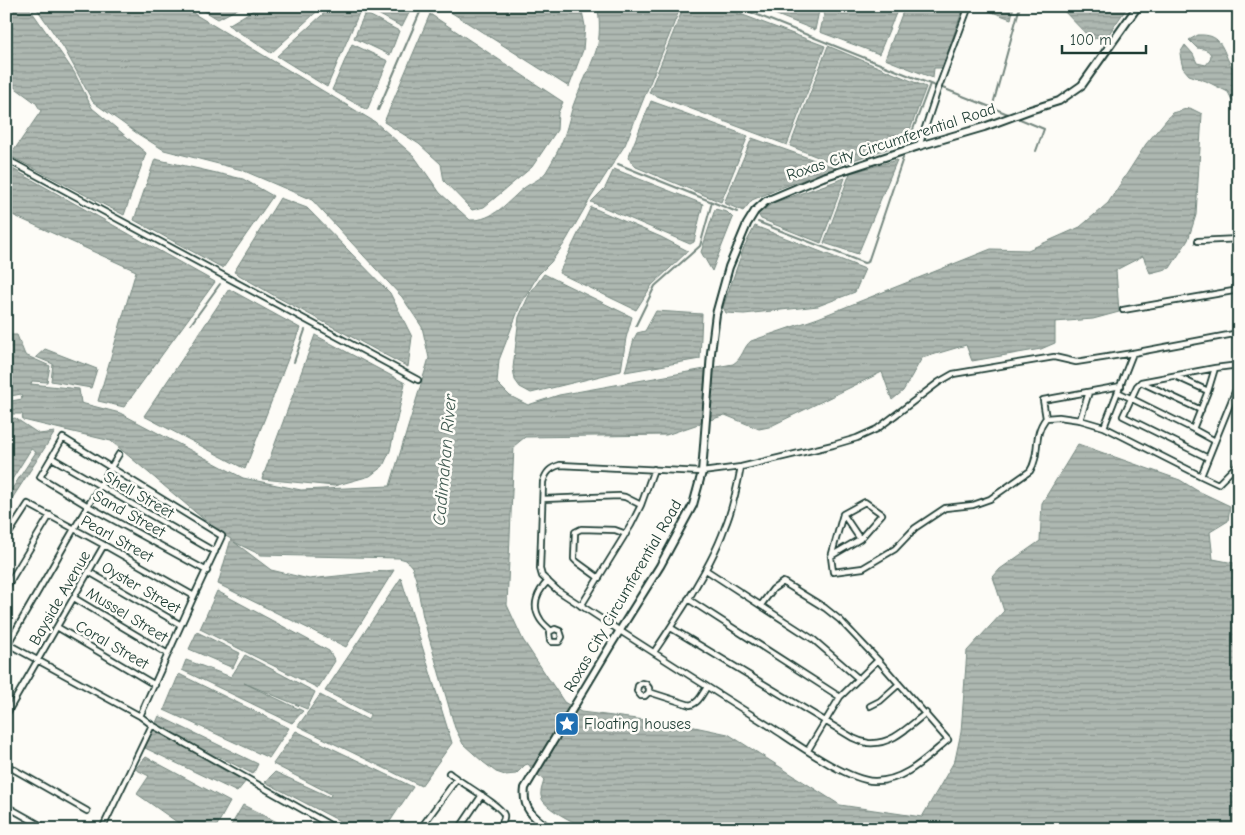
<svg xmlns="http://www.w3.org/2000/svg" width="1245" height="835" font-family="'Comic Neue',sans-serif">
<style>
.water{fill:url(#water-rules);stroke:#75877f}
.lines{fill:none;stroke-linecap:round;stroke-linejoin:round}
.stream{stroke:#75877f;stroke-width:2}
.minor-casing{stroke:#1f3d34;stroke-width:8}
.secondary-casing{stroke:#1f3d34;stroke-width:10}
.minor{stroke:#fdfcf7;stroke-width:4.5}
.secondary{stroke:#fdfcf7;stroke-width:6}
.labels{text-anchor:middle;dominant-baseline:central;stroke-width:5;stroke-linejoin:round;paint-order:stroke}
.street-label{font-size:16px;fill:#1f3d34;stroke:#fdfcf7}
.poi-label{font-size:16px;fill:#1f3d34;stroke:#fdfcf7;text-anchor:start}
.water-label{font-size:18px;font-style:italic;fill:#435c53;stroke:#fdfcf7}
</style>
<defs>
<pattern id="water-rules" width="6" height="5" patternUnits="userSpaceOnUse" patternTransform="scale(1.25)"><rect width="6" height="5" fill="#aeb8b1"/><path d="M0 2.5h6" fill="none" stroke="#8d9791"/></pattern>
</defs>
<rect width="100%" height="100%" fill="#fdfcf7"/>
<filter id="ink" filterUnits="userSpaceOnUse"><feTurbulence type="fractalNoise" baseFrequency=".02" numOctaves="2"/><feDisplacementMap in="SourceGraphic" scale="10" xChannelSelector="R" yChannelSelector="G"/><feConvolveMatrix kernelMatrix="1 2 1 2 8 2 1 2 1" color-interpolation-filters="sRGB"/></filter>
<g filter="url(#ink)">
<path class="water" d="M6,6H28L74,72L92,108L146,153L124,215L10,156L41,111L36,103L6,81Z
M35,6H181L375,122L414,156L440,193L470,220C494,221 508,201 524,188C532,182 540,180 546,172C554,159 563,142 567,127C570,117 572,107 576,98C583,82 594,60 598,44C600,32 600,18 597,6H681L625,145L590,199L564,244L551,262L538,275L520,306L499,360L497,383L510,396L528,405L559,395L733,364C743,358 743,347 751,341L818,318L991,249L1028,250L1080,227L1108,203L1146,144L1172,113L1190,108L1202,114L1196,215L1188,240L1170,268L1150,273L1143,256L1116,270L1119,312L1093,319L1055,322V343L1041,349L972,361L966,345L922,358L903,391L892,400L882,372L769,427L759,429L725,415L666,435L525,437L514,446L507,605L523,640L564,702L581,712L685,725L728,734L840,805L922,817L955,760L961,732L967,651L1004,611L993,577L1000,569L1040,541L1042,503L1078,444L1180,480L1196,490L1230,506L1228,521L1210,532L1213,559L1239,564V829H587C575,822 543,809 541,796C540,791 543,785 544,780C541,776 537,776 534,772C531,769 531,767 528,764L525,765L516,774L505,775L496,772L483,762L463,744L455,728L423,617L416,579L412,567L406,560L399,558L261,555L234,542L271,570L309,579L394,570L346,647L218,584L231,539L220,533L111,441L23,420L22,414H6V402L22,399L21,394L6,397V335H17L25,355L50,366L47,382L32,381L31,384L79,389L81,403L120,413L243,478L301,490L390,486L429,358L422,327L402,297L312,200L242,170L164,150L138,134L93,102L64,48Z
M196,6H243L218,19Z
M260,6H323L271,53L228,25Z
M332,6H362L327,87L277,56Z
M368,6H410L412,7L402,27L367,8Z
M441,6H581L585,26L583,50L569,87Z
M684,6H719L825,46L787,145L649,93Z
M754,6H820L815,30Z
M826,6H899L879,54L820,32Z
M905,6H964L942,68H934L933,78L885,59Z
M976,6H1014L1011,19Z
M1059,6H1128L1104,41L1098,37L1092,40Z
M365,13L399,31L390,55L354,38Z
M430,14L563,102L558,113L557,130L532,167L484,207L472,210L444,181L441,164L419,144L384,122Z
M1198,35C1220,34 1221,45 1229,62C1231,67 1235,71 1239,75V104L1232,100L1228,92L1206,81L1189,75L1183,68L1181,60L1180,53L1185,45L1193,54L1197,63L1206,65L1210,60L1211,55C1208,49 1204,49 1197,48L1189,40Z
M352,44L388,61L367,110L332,90Z
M828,46L926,87L905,143L838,165L790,146Z
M651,101L748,136L721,202L636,167L628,158Z
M752,138L837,168L783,187L752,200L743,211L724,203Z
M155,159L243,179L273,196L223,268L134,220Z
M897,160L858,254L824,243L850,173Z
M11,168L215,282L124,407L98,401L136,271L6,212V182Z
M614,169L703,204L694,242L690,244L591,202L605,188Z
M845,178L821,243L761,219L758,214L773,203Z
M280,198L307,208L390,293L412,337L408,367L275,296L234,272Z
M591,207L661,237L688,251L652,285L636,310L559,273Z
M715,209L727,212L733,218L712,271L701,252Z
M755,226L865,269L855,292L818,306L744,314L726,313L723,307L744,247Z
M544,274L632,317L626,338L621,371L531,393L520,387L515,380L513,368L519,317L530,293Z
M229,289L300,328L245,469L144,416Z
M656,311L702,314L700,359L625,372L634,339L637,333L645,331Z
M315,335L405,383L390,451L383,466L370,476L334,486L262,479Z
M45,349L97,369L91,388L51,381L53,364L36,357Z
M15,418L39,434L55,432L6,508V498L36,452L31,449L6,489V420Z
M401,578L452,743L421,786L298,726L320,695L368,720L370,714L325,691Z
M217,591L329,651L335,661L318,688L200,629Z
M197,632L240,653L233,668L189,649Z
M245,655L315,692L307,709L244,683L303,711L292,723L182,670L186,660L231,677Z
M179,674L289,728L269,758L164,710Z
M159,716L258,764L253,774L218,756L216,766L246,781L237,792L145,748Z
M296,731L413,787L385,829H355L265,782L275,772L330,797L331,794L273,764Z
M146,757L230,802L215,829H187L137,794L149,776L135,769Z
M243,805L291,829H229Z"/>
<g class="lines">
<path class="stream" d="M735,6L935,86
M940,87L1008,114
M992,108L1020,6
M378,110L421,10L419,6
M1020,119L1044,129L1036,151
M908,143L930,84
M618,164L737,212
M758,222L864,263L868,262L903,158
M191,324L220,284
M636,325L655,286L700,246L712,202
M294,362L305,330"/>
<defs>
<path id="minor" d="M919,146L938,89L969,6
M6,159L418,380
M1198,241L1239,239
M1123,310L1239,290
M1175,376L1208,391
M1143,383L1201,410
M1118,392L1193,429L1215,441
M1046,418L1043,400L1121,386
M1080,420L1089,392
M1104,427L1133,353
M1193,429L1208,391L1215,368
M52,458L215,552
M1208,458L1123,416L1137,386L1141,382L1215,368L1239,365
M1201,476L1218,484L1239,463
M543,499L619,496L625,497L641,505
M843,514L860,539L882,514L865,502L843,514L831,557L833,572L863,568L895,549L915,528L945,508L973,505L990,499L1030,471C1041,454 1032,436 1046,418L1059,417L1080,420L1104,427L1201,476L1239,382
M6,538L28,504L104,545L194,596
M831,556L860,539
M706,570L814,640L859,679
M89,572L181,625
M599,578L577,562L574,559L575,532L581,529L615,530L626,534
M548,581C538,591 531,605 540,619C542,623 547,627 551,631L555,629L560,631L562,637L559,642H552L550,640L549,633L551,631
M6,588L50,515
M74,598L168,654
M688,599L840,697
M761,605L773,589L783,582L825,608L840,620L878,660L948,740C926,758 904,782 874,781C847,780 797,744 774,729C701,683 629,637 557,590L542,576L540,569L543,482C546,472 550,468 560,465L702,472L741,467L833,445L857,438L877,429L939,382L953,374L1054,357L1076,362L1133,353L1239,333
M581,606L631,525L641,505L654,469
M57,627L155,685
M671,628L853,738C857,740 863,742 868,743C892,745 908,727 926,713
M6,643L140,716L152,725L337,829
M6,647L74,529L119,454
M654,652C666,635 677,617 688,600C702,576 716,553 725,527C733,508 737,488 741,467
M649,692V688L646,684L642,683L638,686L637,691L641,696H645L649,692L690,705C699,703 702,694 707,687
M870,706L880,701L899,684
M6,715L104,545
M140,716L194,596L222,536L63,438L40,477L88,506L207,571
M808,750L840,697L878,660
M6,765L87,811
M449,773C459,782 501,805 504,815C505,820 501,825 498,829
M6,806L47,829
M102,829L152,725
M420,829L456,780
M459,829L482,795"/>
<path id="secondary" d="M550,829C534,818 522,809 525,788L612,643L660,566L693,505L702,472L711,353L716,314L729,267L747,224L755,211L766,201L823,177L919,146L984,127L1030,110L1059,101L1082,85L1138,6"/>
</defs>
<use href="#minor" class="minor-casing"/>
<use href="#secondary" class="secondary-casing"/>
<use href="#minor" class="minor"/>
<use href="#secondary" class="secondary"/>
</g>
</g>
<defs>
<symbol id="sight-square" viewBox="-11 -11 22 22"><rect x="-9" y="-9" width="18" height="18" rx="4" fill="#1f6fb2" stroke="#fdfcf7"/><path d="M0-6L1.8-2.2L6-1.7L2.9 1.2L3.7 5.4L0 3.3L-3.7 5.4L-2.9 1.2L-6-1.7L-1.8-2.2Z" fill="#fff"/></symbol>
</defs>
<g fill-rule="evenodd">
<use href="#sight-square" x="553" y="710" width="28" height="28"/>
</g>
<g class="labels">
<g class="street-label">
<text transform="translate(891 142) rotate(-18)">Roxas City Circumferential Road</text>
<text transform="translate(139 495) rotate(30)">Shell Street</text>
<text transform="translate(129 514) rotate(29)">Sand Street</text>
<text transform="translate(117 539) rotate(29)">Pearl Street</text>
<text transform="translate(141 588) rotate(30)">Oyster Street</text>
<text transform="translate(623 596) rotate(-60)">Roxas City Circumferential Road</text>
<text transform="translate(60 598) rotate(-60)">Bayside Avenue</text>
<text transform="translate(127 615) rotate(31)">Mussel Street</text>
<text transform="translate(112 645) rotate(30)">Coral Street</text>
</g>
<g class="poi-label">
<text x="584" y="724">Floating houses</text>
</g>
<g class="water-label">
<text transform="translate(445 460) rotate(-85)">Cadimahan River</text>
</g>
</g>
<rect width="1245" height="835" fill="none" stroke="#fdfcf7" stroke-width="25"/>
<rect x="12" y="12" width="1220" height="810" fill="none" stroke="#1f3d34" stroke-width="2" filter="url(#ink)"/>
<path d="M1062 45v8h84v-8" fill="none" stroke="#1f3d34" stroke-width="2.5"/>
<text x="1070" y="45" font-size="15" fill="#1f3d34" stroke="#fdfcf7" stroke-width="4" paint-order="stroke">100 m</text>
</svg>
